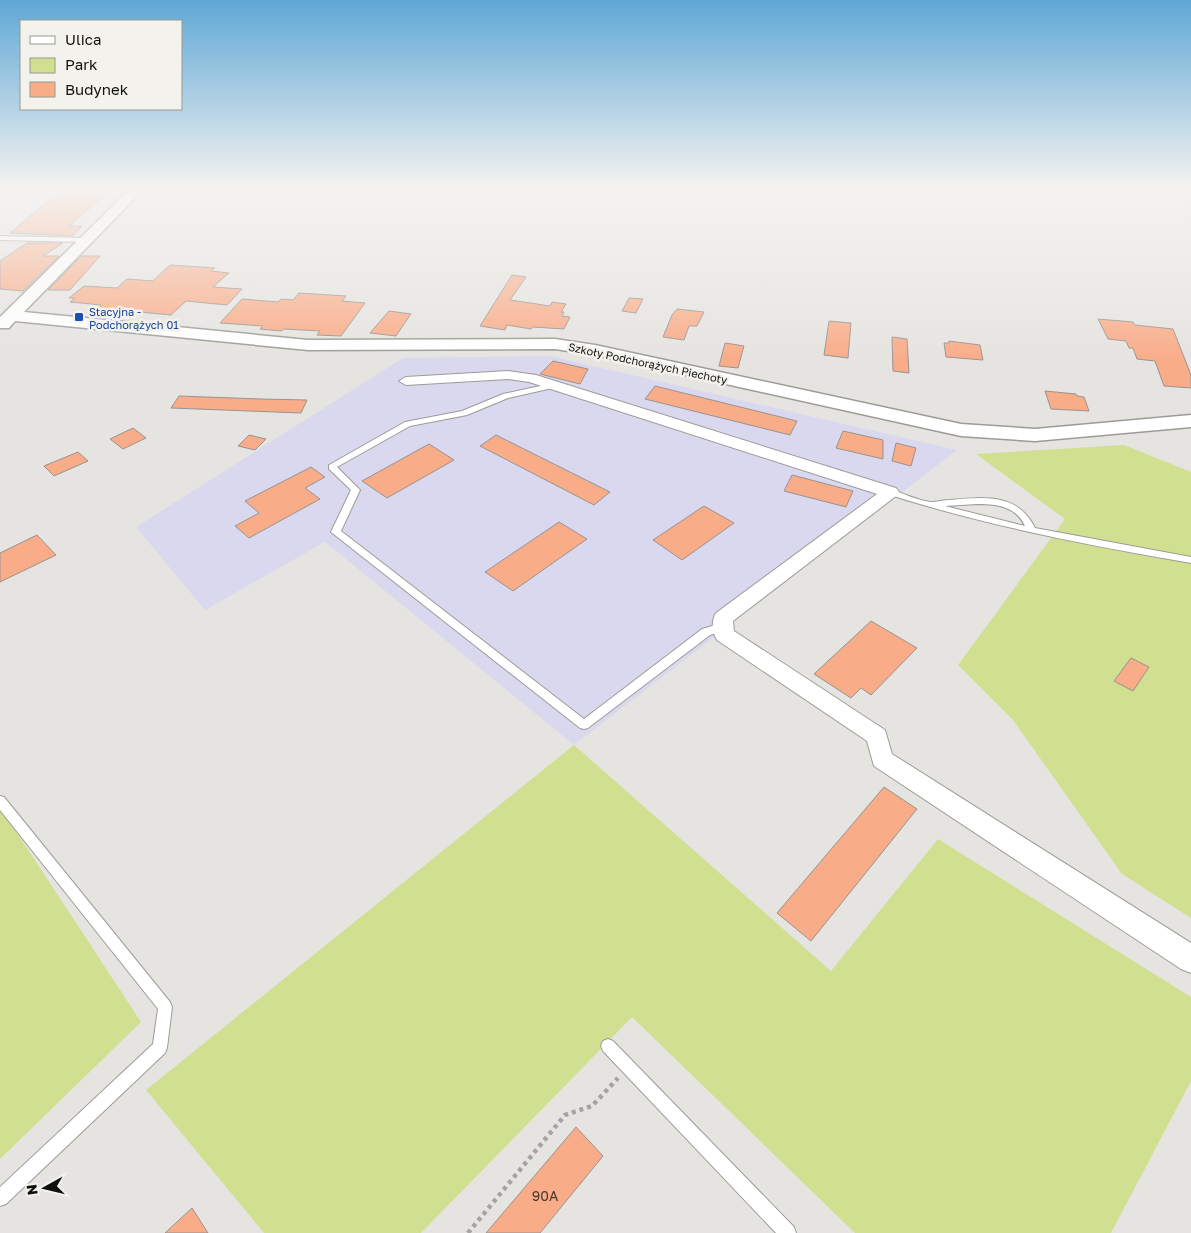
<svg xmlns="http://www.w3.org/2000/svg" width="1191" height="1233" font-family="'Golos Text',sans-serif">
<style>
.industrial{fill:#dad8ee}
.green{fill:#d1df90}
.building{fill:#f9ac88;stroke:#979391}
.lines{fill:none;stroke-linecap:round;stroke-linejoin:round}
.service-casing{stroke:#9c9b97;stroke-width:2}
.minor-casing{stroke:#9c9b97;stroke-width:2}
.tertiary-casing{stroke:#9c9b97;stroke-width:3}
.path{stroke:#a4a39f;stroke-width:4.5;stroke-dasharray:4 4;stroke-linecap:butt}
.service{fill:#fff;fill-rule:evenodd}
.minor{fill:#fff;fill-rule:evenodd}
.tertiary{fill:#fff;fill-rule:evenodd}
.transit-dot{fill:#1a4fb4;stroke:#f3f2ed;stroke-width:2}
.labels{text-anchor:middle;dominant-baseline:central;stroke-width:5;stroke-linejoin:round;paint-order:stroke}
.far-transit-label{font-size:11px;fill:#164399;stroke:#f3f2ed;text-anchor:start}
.far-street-label{font-size:11px;fill:#10100e;stroke:#f3f2ed}
.near-number-label{font-size:14px;fill:#4a372c}
</style>
<rect width="100%" height="100%" fill="#e6e4e0"/>
<path class="industrial" d="M550,356L957,450L574,745L325,542L205,610L136,527L403,358Z"/>
<path class="green" d="M1124,445L1191,472V918L1122,874L1013,720L958,665L1065,519L976,454Z
M574,745L831,971L938,839L1191,997V1081L1111,1233H855L632,1017L421,1233H264L146,1090Z
M0,807L141,1022L0,1159Z"/>
<path class="building" d="M71,189H112L69,226H82L73,236L10,233L49,200H57Z
M27,243H63L43,256H59L23,291L0,289V261Z
M81,256H100L70,290H48Z
M170,265L215,268L211,271L229,273L213,287L242,289L227,305L186,301L171,315L97,308L101,305L70,302L75,298H69L84,286L117,288L127,279L153,281Z
M512,275L526,277L510,300L550,306L552,302L566,304L561,312H564L562,316L570,317L564,329L533,327L531,329L507,325L505,330L480,326Z
M299,293L346,296L342,301L365,303L341,336L317,335L320,331L284,329L281,331L260,329L263,326L220,323L242,299L278,302L281,299L293,300Z
M629,298L643,299L636,313L622,311Z
M677,309L704,312L697,326H689L684,340L663,337L672,315Z
M389,311L411,314L396,336L370,333Z
M1098,319L1133,322L1135,325L1173,329L1191,375V388L1164,386L1155,361L1137,359L1133,348H1129L1126,341L1108,339Z
M829,321L851,323L848,358L824,355Z
M892,337L907,339L909,373L893,371Z
M949,341L980,345L983,360L946,357L944,343H949Z
M725,343L744,346L738,368L719,366Z
M553,361L588,369L580,384L540,374Z
M655,386L797,421L790,435L645,399Z
M1045,391L1076,394L1077,396L1084,397L1089,411L1051,409Z
M179,396L261,399L307,400L301,413L171,408Z
M133,428L146,438L123,449L110,439Z
M843,431L883,440V459L836,448Z
M249,435L266,439L255,450L238,446Z
M496,435L610,492L594,505L480,446Z
M896,443L916,448L911,466L892,461Z
M429,444L454,460L387,498L362,481Z
M78,452L88,461L54,476L44,466Z
M311,467L325,477L305,488L320,499L249,538L235,526L259,513L245,501Z
M792,475L853,491L846,507L784,491Z
M704,506L734,523L682,560L653,540Z
M559,522L587,539L513,591L485,572Z
M37,535L56,555L0,582V553Z
M871,621L917,648L871,695L861,688L851,698L814,674Z
M1131,658L1149,667L1133,691L1114,681Z
M884,787L917,809L811,941L777,913Z
M576,1127L603,1156L540,1233H486Z
M192,1208L208,1233H165Z"/>
<g class="lines">
<defs>
<path id="service" d="M0,236L86,238L89,240L86,242L0,240Z
M554,383H557V387L508,398L467,415L410,426L337,467L360,490L341,531L584,719L702,629L723,623L727,624L728,627L727,630L710,635L588,728L584,729L580,728L331,532L351,490L329,469V465L405,422L462,411L503,394Z
M890,489C902,493 919,501 931,502C937,502 944,500 950,500C984,497 1018,493 1035,528L1191,557V563C1088,545 987,526 887,494L886,492ZM977,504C996,504 1016,506 1025,526L945,506Z
M0,796L4,797L170,1002L172,1007L167,1048L165,1053L6,1204L0,1206V1187L153,1044L158,1009L0,810Z
M608,1039L613,1041L794,1227L796,1233H776L603,1051L601,1046L603,1041Z"/>
<path id="minor" d="M508,371L536,375L896,488L899,492L896,496L733,621L734,631L885,730L892,754L1191,943V973L1181,969L874,766L867,741L717,640C712,632 711,621 716,613L877,494L529,382L508,379L406,385L399,381L406,377Z"/>
<path id="tertiary" d="M130,189H144L24,312L308,340L555,339L595,345L961,424L1035,429L1191,415V427L1035,441L961,436L595,355L555,349L308,350L15,321L9,328H0V317Z"/>
</defs>
<use href="#service" class="service-casing"/>
<use href="#minor" class="minor-casing"/>
<use href="#tertiary" class="tertiary-casing"/>
<path class="path" d="M468,1233L565,1115L592,1106L618,1078"/>
<use href="#service" class="service"/>
<use href="#minor" class="minor"/>
<use href="#tertiary" class="tertiary"/>
</g>
<linearGradient id="sky" x2="0" y2="1"><stop stop-color="#5fa8d5"/><stop offset="0.52" stop-color="#f4f3f1"/><stop offset="1" stop-color="#f4f3f1" stop-opacity="0"/></linearGradient>
<rect width="1191" height="361" fill="url(#sky)"/>
<rect class="transit-dot" x="74" y="312" width="10" height="10" rx="2.5"/>
<g class="labels">
<g class="far-transit-label">
<text x="89" y="311">Stacyjna -<tspan x="89" dy="13">Podchorążych 01</tspan></text>
</g>
<g class="far-street-label">
<text transform="translate(648 363) rotate(12)">Szkoły Podchorążych Piechoty</text>
</g>
<g class="near-number-label">
<text x="545" y="1195">90A</text>
</g>
</g>
<rect x="20" y="20" width="162" height="90" fill="#f3f2ed" stroke="#989894"/>
<rect x="30" y="36" width="25" height="8" fill="#ffffff" stroke="#989894"/>
<text x="65" y="45" font-size="15" fill="#10100e">Ulica</text>
<rect x="30" y="58" width="25" height="15" fill="#d1df90" stroke="#989894"/>
<text x="65" y="70" font-size="15" fill="#10100e">Park</text>
<rect x="30" y="82" width="25" height="15" fill="#f9ac88" stroke="#989894"/>
<text x="65" y="95" font-size="15" fill="#10100e">Budynek</text>
<g transform="translate(45 1188) rotate(262)" stroke="#f3f2ed" stroke-width="4" paint-order="stroke">
<path d="M0-4L9 19L0 12L-9 19Z" fill="#10100e"/>
<text y="-8" font-size="14" font-weight="bold" text-anchor="middle" fill="#10100e">N</text>
</g>
</svg>
